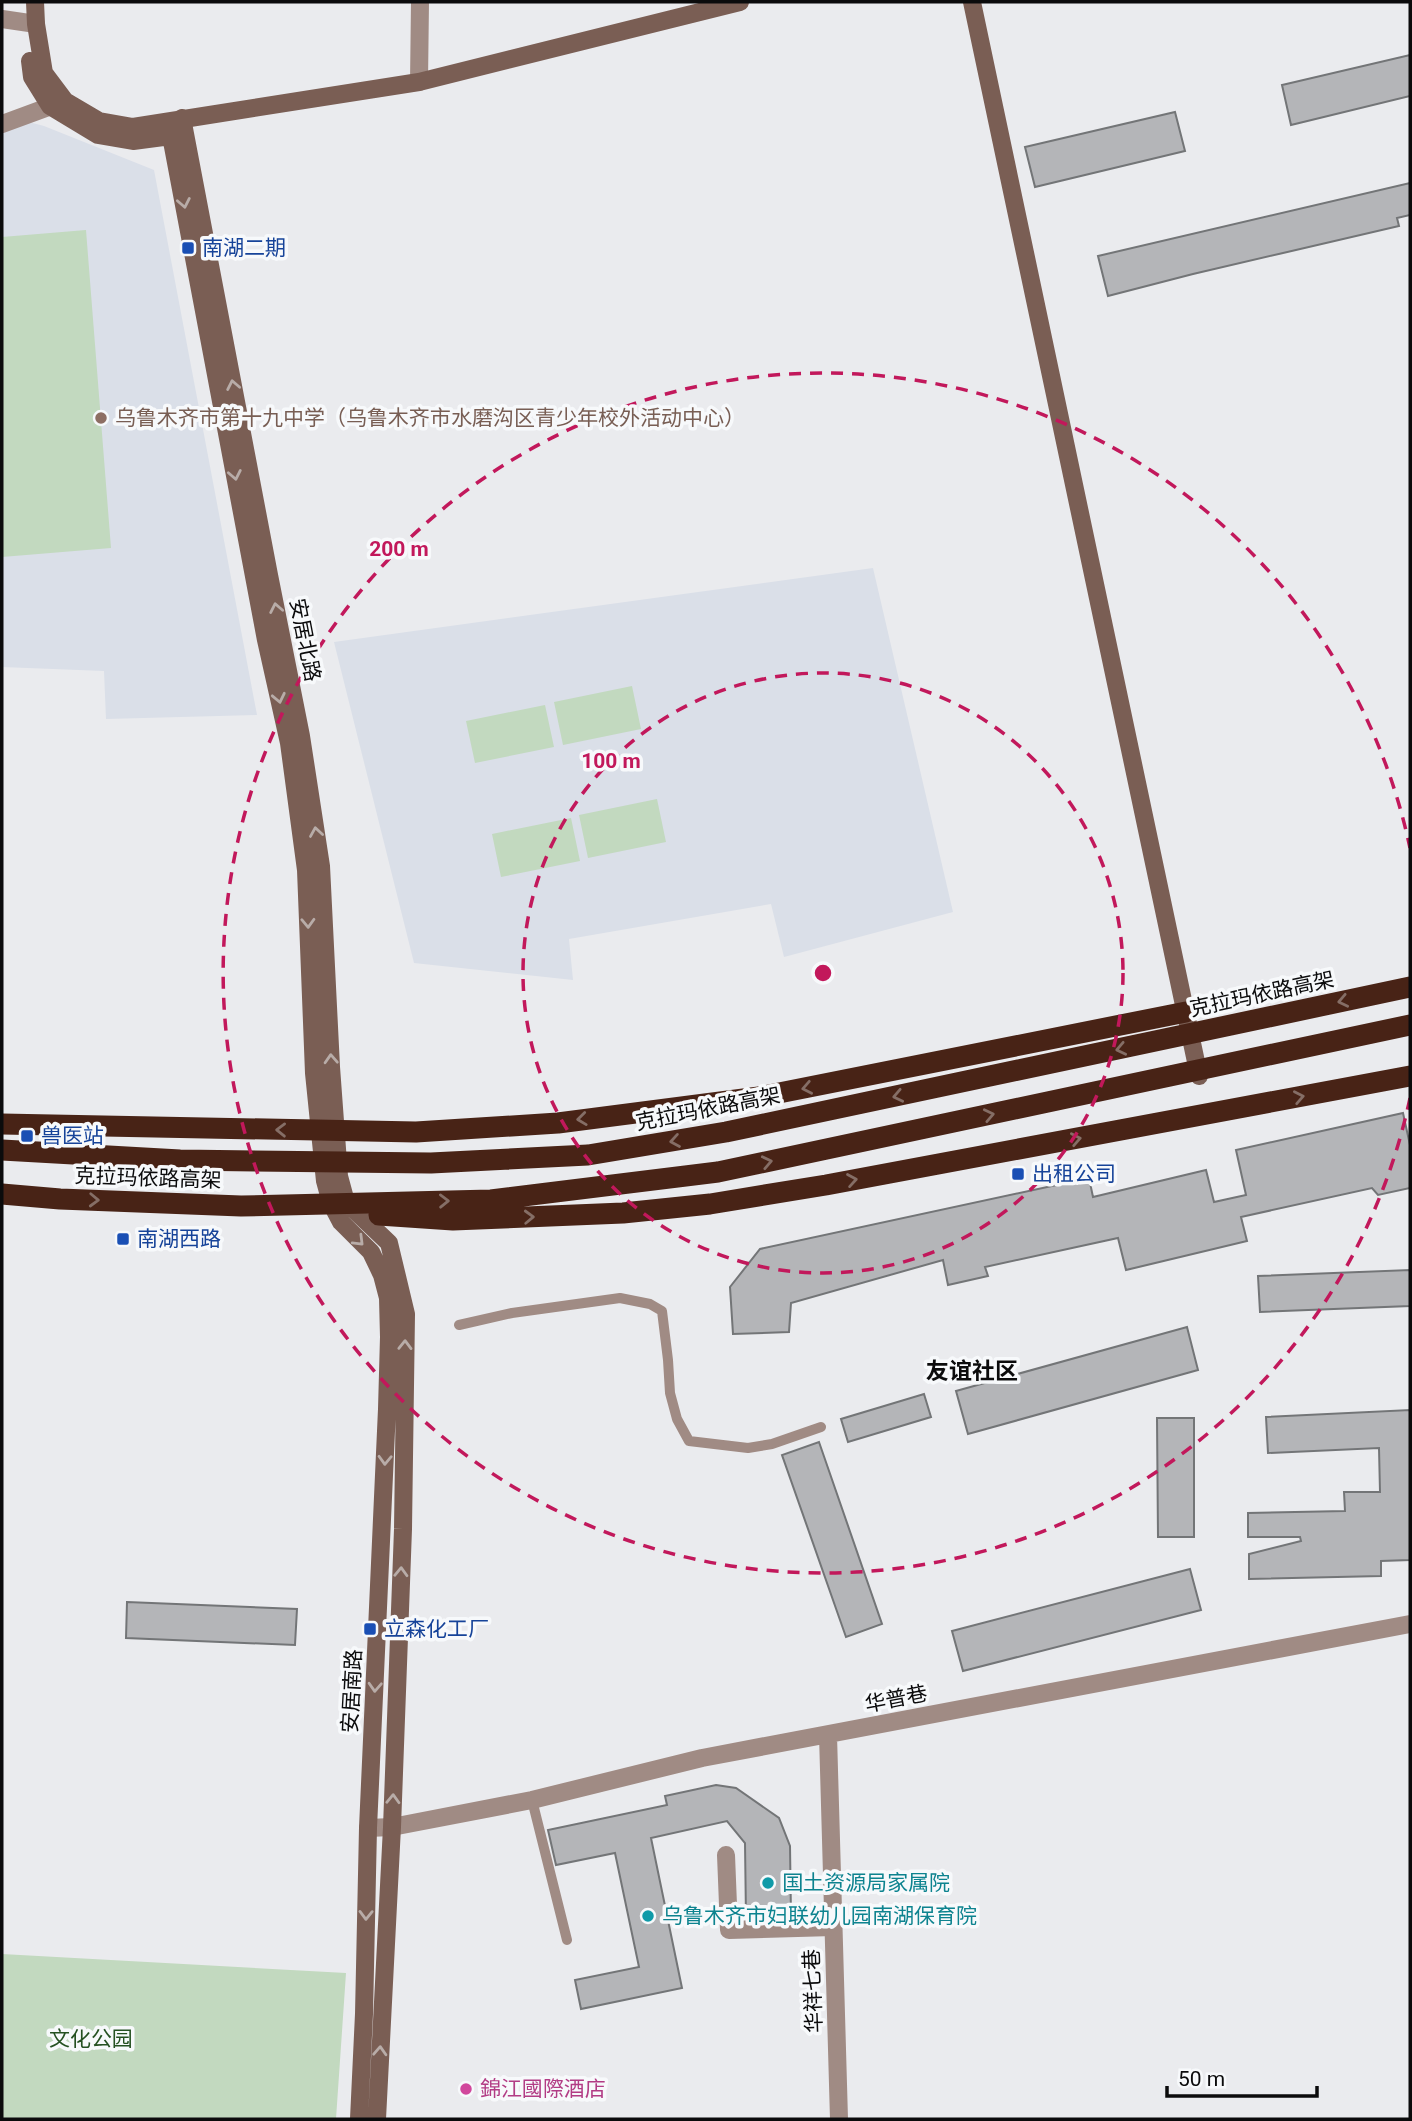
<svg xmlns="http://www.w3.org/2000/svg" width="1412" height="2121" font-family="Roboto,'Noto Sans SC',sans-serif">
<style>
.built{fill:#dadfe8}
.green{fill:#c2d9bf}
.building{fill:#b4b5b8;stroke:#737577;stroke-width:2}
.lines{fill:none;stroke-linecap:round;stroke-linejoin:round}
.lane{stroke:#a08b84;stroke-width:10}
.street{stroke:#a08b84;stroke-width:18}
.secondary{stroke:#7a5e54;stroke-width:18}
.highway{stroke:#482316;stroke-width:21}
.oneway{stroke:#b8aca8}
.oneway2{stroke:#856e66}
.ring{fill:none;stroke:#c2185b;stroke-width:3.5;stroke-dasharray:12 9}
.transit-dot{fill:#1a4fb4;stroke:#f7f9fb;stroke-width:2.5}
.education-dot{fill:#8d6e63;stroke:#f7f9fb;stroke-width:2.5}
.culture-dot{fill:#0f9aa8;stroke:#f7f9fb;stroke-width:2.5}
.hotel-dot{fill:#d1479c;stroke:#f7f9fb;stroke-width:2.5}
.labels{text-anchor:middle;dominant-baseline:central;stroke-width:7;stroke-linejoin:round;paint-order:stroke}
.transit-label{font-size:21px;fill:#164399;stroke:#f7f9fb;text-anchor:start}
.education-label{font-size:21px;fill:#785e54;stroke:#f7f9fb;text-anchor:start}
.street-label{font-size:21px;fill:#0b0b0c;stroke:#f7f9fb}
.culture-label{font-size:21px;fill:#0d838f;stroke:#f7f9fb;text-anchor:start}
.park-label{font-size:21px;fill:#255122;stroke:#f7f9fb}
.hotel-label{font-size:21px;fill:#b23c85;stroke:#f7f9fb;text-anchor:start}
.neighbourhood-label{font-size:23px;font-weight:bold;fill:#0b0b0c;stroke:#f7f9fb}
.centre{fill:#c2185b;stroke:#f7f9fb;stroke-width:3.5}
.ring-label{font-size:21px;text-anchor:middle;font-weight:bold;fill:#c2185b;stroke:#f7f9fb;stroke-width:7;stroke-linejoin:round;paint-order:stroke}
</style>
<rect width="100%" height="100%" fill="#eaebee"/>
<path class="built" d="M25,121L44,126L154,170L257,715L106,719L104,671L2,667V124Z
M873,568L953,912L784,957L771,904L569,939L573,980L414,963L334,642Z"/>
<path class="green" d="M86,230L111,548L2,557V237Z
M632,686L641,729L563,745L554,702Z
M545,705L554,747L475,763L466,721Z
M657,799L666,842L588,858L579,815Z
M571,818L580,861L501,877L492,834Z
M2,1954L346,1973L336,2119H2Z"/>
<path class="building" d="M1410,55V96L1291,125L1282,85Z
M1175,112L1185,151L1035,187L1025,147Z
M1410,183V215L1397,218L1399,226L1193,274L1108,296L1098,256Z
M1403,1113L1410,1145V1188L1378,1195L1372,1188L1241,1217L1247,1241L1126,1270L1118,1238L985,1267L988,1276L948,1285L943,1260L791,1303L789,1332L733,1334L730,1287L760,1249L1089,1178L1093,1197L1206,1170L1214,1202L1246,1195L1236,1150Z
M1410,1270V1306L1260,1312L1258,1276Z
M1187,1327L1198,1370L968,1434L956,1391Z
M924,1394L931,1417L848,1442L841,1419Z
M1410,1410V1560L1381,1561V1576L1249,1579V1554L1301,1541L1300,1537H1248V1513L1345,1511L1344,1492H1380L1379,1448L1268,1453L1266,1417Z
M1157,1418H1194V1537H1158Z
M819,1442L882,1624L846,1637L782,1455Z
M1190,1569L1201,1610L963,1671L952,1631Z
M127,1602L297,1609L295,1645L126,1638Z
M716,1785L736,1788L779,1818L790,1846L791,1917L746,1918L745,1843L727,1821L651,1838L682,1988L581,2009L575,1980L639,1967L615,1853L556,1865L548,1830L667,1805L665,1796Z"/>
<g class="lines">
<path class="lane" d="M459,1325L512,1313L620,1298L650,1304L662,1311L668,1360L670,1393L677,1419L689,1441L748,1448L772,1444L821,1427
M532,1800L567,1940"/>
<path class="street" d="M2,19L36,24
M419,82L420,2
M2,124L62,102
M828,1735L839,2119
M368,1828L392,1827L532,1800L702,1758L1410,1624
M726,1855L729,1930L833,1927"/>
<path class="secondary" d="M35,2L36,24L44,73L65,101L99,121L133,127L419,82L740,2
M972,2L1199,1076
M30,61L32,77L50,106L98,135L133,141L171,136
M182,118L171,136L266,640L289,743L306,870L314,1073L325,1181L331,1203L341,1222L371,1252L382,1275L388,1298L389,1337L387,1409L368,1828L364,2014L359,2119
M182,118L269,575L301,736L321,866L331,1067L339,1176L346,1202L389,1243L406,1314L403,1529L392,1827L377,2119"/>
<path class="highway" d="M2,1124L416,1132L558,1123L759,1097L1186,1012
M2,1150L180,1160L431,1163L588,1155L726,1132L1410,987
M2,1194L60,1199L241,1206L491,1200L718,1172L1410,1025
M379,1215L453,1220L623,1213L710,1204L826,1185L1410,1076"/>
</g>
<defs><path id="oneway-chevron" d="M-2-3.5L2.5 0L-2 3.5" fill="none" stroke-width="1.6" stroke-linecap="round" stroke-linejoin="round" transform="scale(1.75)"/></defs>
<g class="oneway">
<use href="#oneway-chevron" transform="translate(184 203) rotate(79)"/>
<use href="#oneway-chevron" transform="translate(233 385) rotate(-101)"/>
<use href="#oneway-chevron" transform="translate(235 475) rotate(79)"/>
<use href="#oneway-chevron" transform="translate(276 608) rotate(-101)"/>
<use href="#oneway-chevron" transform="translate(279 698) rotate(78)"/>
<use href="#oneway-chevron" transform="translate(316 832) rotate(-99)"/>
<use href="#oneway-chevron" transform="translate(308 923) rotate(88)"/>
<use href="#oneway-chevron" transform="translate(331 1059) rotate(-93)"/>
<use href="#oneway-chevron" transform="translate(359 1241) rotate(45)"/>
<use href="#oneway-chevron" transform="translate(405 1345) rotate(-89)"/>
<use href="#oneway-chevron" transform="translate(385 1460) rotate(92)"/>
<use href="#oneway-chevron" transform="translate(401 1572) rotate(-88)"/>
<use href="#oneway-chevron" transform="translate(375 1687) rotate(93)"/>
<use href="#oneway-chevron" transform="translate(393 1799) rotate(-88)"/>
<use href="#oneway-chevron" transform="translate(366 1915) rotate(91)"/>
<use href="#oneway-chevron" transform="translate(380 2051) rotate(-87)"/>
</g>
<g class="oneway2">
<use href="#oneway-chevron" transform="translate(1343 1001) rotate(168)"/>
<use href="#oneway-chevron" transform="translate(1121 1049) rotate(168)"/>
<use href="#oneway-chevron" transform="translate(807 1088) rotate(169)"/>
<use href="#oneway-chevron" transform="translate(898 1096) rotate(168)"/>
<use href="#oneway-chevron" transform="translate(1299 1097) rotate(-11)"/>
<use href="#oneway-chevron" transform="translate(989 1115) rotate(-12)"/>
<use href="#oneway-chevron" transform="translate(582 1119) rotate(173)"/>
<use href="#oneway-chevron" transform="translate(281 1130) rotate(-179)"/>
<use href="#oneway-chevron" transform="translate(1076 1139) rotate(-11)"/>
<use href="#oneway-chevron" transform="translate(675 1141) rotate(170)"/>
<use href="#oneway-chevron" transform="translate(767 1162) rotate(-12)"/>
<use href="#oneway-chevron" transform="translate(852 1180) rotate(-10)"/>
<use href="#oneway-chevron" transform="translate(94 1200) rotate(2)"/>
<use href="#oneway-chevron" transform="translate(444 1201) rotate(-1)"/>
<use href="#oneway-chevron" transform="translate(529 1217) rotate(-2)"/>
</g>
<g class="ring">
<circle cx="823" cy="973" r="300"/>
<path d="M1410 1098A600 600 0 1 1 1410 848"/>
</g>
<g class="transit-dot">
<rect x="181" y="241" width="14" height="14" rx="3.5"/>
<rect x="20" y="1129" width="14" height="14" rx="3.5"/>
<rect x="1011" y="1167" width="14" height="14" rx="3.5"/>
<rect x="116" y="1232" width="14" height="14" rx="3.5"/>
<rect x="363" y="1622" width="14" height="14" rx="3.5"/>
</g>
<circle class="education-dot" cx="101" cy="418" r="7"/>
<g class="culture-dot">
<circle cx="768" cy="1883" r="7"/>
<circle cx="648" cy="1916" r="7"/>
</g>
<circle class="hotel-dot" cx="466" cy="2089" r="7"/>
<g class="labels">
<g class="transit-label">
<text x="202" y="248">南湖二期</text>
<text x="41" y="1136">兽医站</text>
<text x="1032" y="1174">出租公司</text>
<text x="137" y="1239">南湖西路</text>
<text x="384" y="1629">立森化工厂</text>
</g>
<g class="education-label">
<text x="115" y="418">乌鲁木齐市第十九中学（乌鲁木齐市水磨沟区青少年校外活动中心）</text>
</g>
<g class="street-label">
<text transform="translate(305 640) rotate(79)">安居北路</text>
<text transform="translate(1262 994) rotate(-12)">克拉玛依路高架</text>
<text transform="translate(708 1109) rotate(-11)">克拉玛依路高架</text>
<text transform="translate(148 1178) rotate(2)">克拉玛依路高架</text>
<text transform="translate(352 1691) rotate(-87)">安居南路</text>
<text transform="translate(896 1699) rotate(-11)">华普巷</text>
<text transform="translate(813 1991) rotate(-92)">华祥七巷</text>
</g>
<g class="culture-label">
<text x="782" y="1883">国土资源局家属院</text>
<text x="662" y="1916">乌鲁木齐市妇联幼儿园南湖保育院</text>
</g>
<g class="park-label">
<text x="91" y="2039">文化公园</text>
</g>
<g class="hotel-label">
<text x="480" y="2089">錦江國際酒店</text>
</g>
<g class="neighbourhood-label">
<text x="972" y="1371">友谊社区</text>
</g>
</g>
<circle cx="823" cy="973" r="10" class="centre"/>
<g class="ring-label">
<text x="399" y="556">200 m</text>
<text x="611" y="768">100 m</text>
</g>
<rect width="1412" height="2121" fill="none" stroke="#0b0b0c" stroke-width="7"/>
<path d="M1167 2086v10h150v-10" fill="none" stroke="#0b0b0c" stroke-width="3.5"/>
<text x="1178" y="2086" font-size="21" fill="#0b0b0c" stroke="#f7f9fb" stroke-width="5" paint-order="stroke">50 m</text>
</svg>
